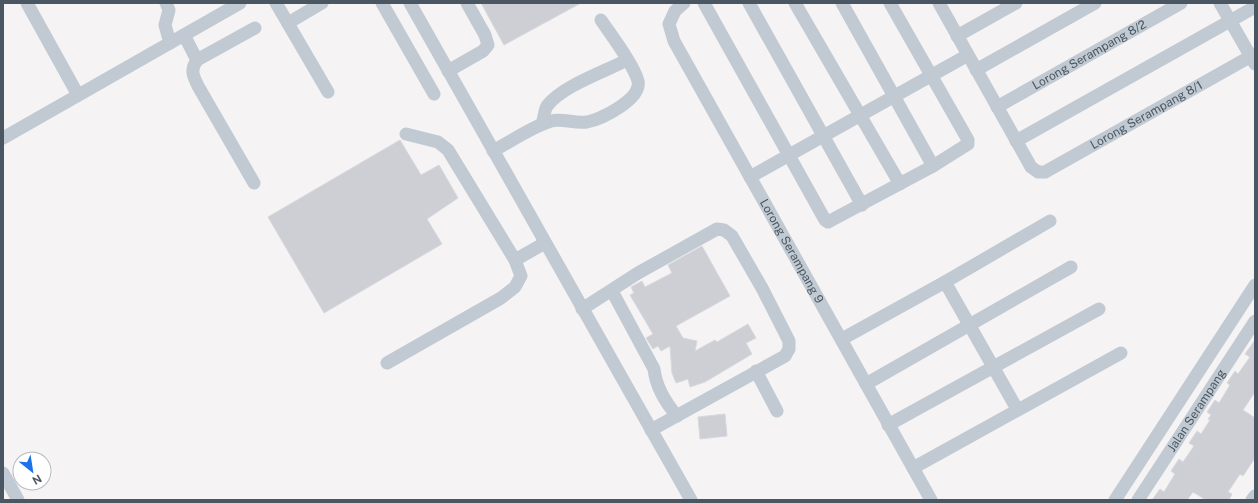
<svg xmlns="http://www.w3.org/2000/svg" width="1258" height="503" font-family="'Public Sans',sans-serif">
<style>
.building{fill:#cdcfd5;stroke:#d7d9de}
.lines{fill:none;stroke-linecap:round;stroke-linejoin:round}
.minor{stroke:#c1cad2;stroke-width:13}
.labels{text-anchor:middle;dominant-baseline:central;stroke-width:3.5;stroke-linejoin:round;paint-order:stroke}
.street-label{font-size:12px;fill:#4a5661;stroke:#fff}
</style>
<rect width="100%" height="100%" fill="#f5f3f3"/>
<path class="building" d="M481,3H581L504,45Z
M400,140L421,175L439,165L458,198L427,219L442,244L324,313L268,217Z
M702,246L730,296L676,326L683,338L697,341L695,351L715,340L717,342L748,324L756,338L746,343L752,354L705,382L690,387L688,379L676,383L672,373L670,346L661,351L658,346L653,349L646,338L653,334L630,295L634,293L631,287L642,281L645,287L672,273L668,265Z
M1255,340V392L1243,410L1255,418V458L1243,476L1240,474L1228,492L1232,494L1229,500H1206L1193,492L1187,500H1152L1160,489L1164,492L1175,474L1171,471L1179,459L1183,462L1194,446L1189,443L1197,431L1201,434L1210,420L1208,419L1211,415L1207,412L1215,400L1219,403L1230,385L1227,383L1235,371L1238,374L1250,357L1245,354Z
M725,414L727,436L700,439L698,417Z"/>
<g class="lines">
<g class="minor">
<path d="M27,3L78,95"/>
<path d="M166,3L169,10L165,25L170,43"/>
<path d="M276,3L328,92"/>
<path d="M382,3L434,94"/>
<path d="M410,3L691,500"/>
<path id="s1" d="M684,3L675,11L669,24L674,41L931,500"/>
<path d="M704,3L825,220L828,222L933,166L968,144V140L890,3"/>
<path d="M749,3L862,205"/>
<path d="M795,3L900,184"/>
<path d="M842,3L933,166"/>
<path id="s2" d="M939,3L1031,167L1038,172H1045L1255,54"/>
<path d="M1220,3L1255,64"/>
<path d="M288,23L322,3"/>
<path d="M184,35L197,60C190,70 193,76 198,86L254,183"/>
<path d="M957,36L1016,3"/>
<path d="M197,60L255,28"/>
<path d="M976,70L1095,3"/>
<path d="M448,71L483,51L488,45L485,35L467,3"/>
<path id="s3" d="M997,107L1181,3"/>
<path d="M542,124C544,119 544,111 547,106C562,86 604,72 627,60"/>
<path d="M406,134L438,142L448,150L515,260L545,243"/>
<path d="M3,138L240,3"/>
<path d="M1016,141L1255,7"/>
<path d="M493,151C512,141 531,127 551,121C563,118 575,124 587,122C602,119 642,99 638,81C634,65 611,35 601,20"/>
<path d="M750,177L968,55"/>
<path d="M945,282L1017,409"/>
<path d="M612,291L654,369C656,387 665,402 677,416"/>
<path d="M582,309L638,273L717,229L724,230L732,236L762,288L789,341V349L785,356L651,430"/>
<path d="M842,339L945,282L1050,221"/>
<path d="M387,363L501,298L515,287L521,276L515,260"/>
<path d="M756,371L777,411"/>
<path d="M866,384L1071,267"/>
<path d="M888,425L1099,309"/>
<path d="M913,468L1121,353"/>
<path d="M3,473L18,500"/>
<path d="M1115,500L1255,285"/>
<path id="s4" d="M1138,500L1255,321"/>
<path d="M1252,500L1255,496"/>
</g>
</g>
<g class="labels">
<g class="street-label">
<text stroke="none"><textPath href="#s3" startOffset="106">Lorong Serampang 8/2</textPath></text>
<text stroke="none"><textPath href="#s2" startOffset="320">Lorong Serampang 8/1</textPath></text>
<text stroke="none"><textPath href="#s1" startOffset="285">Lorong Serampang 9</textPath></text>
<text stroke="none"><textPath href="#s4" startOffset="107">Jalan Serampang</textPath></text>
</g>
</g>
<rect width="1258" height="503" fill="none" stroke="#4a5661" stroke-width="8"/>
<g transform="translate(32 471) rotate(150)"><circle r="19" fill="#ffffff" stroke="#b7bbc0"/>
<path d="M0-3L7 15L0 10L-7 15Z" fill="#1a73e8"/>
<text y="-6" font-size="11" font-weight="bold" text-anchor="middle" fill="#4a5661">N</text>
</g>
</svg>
